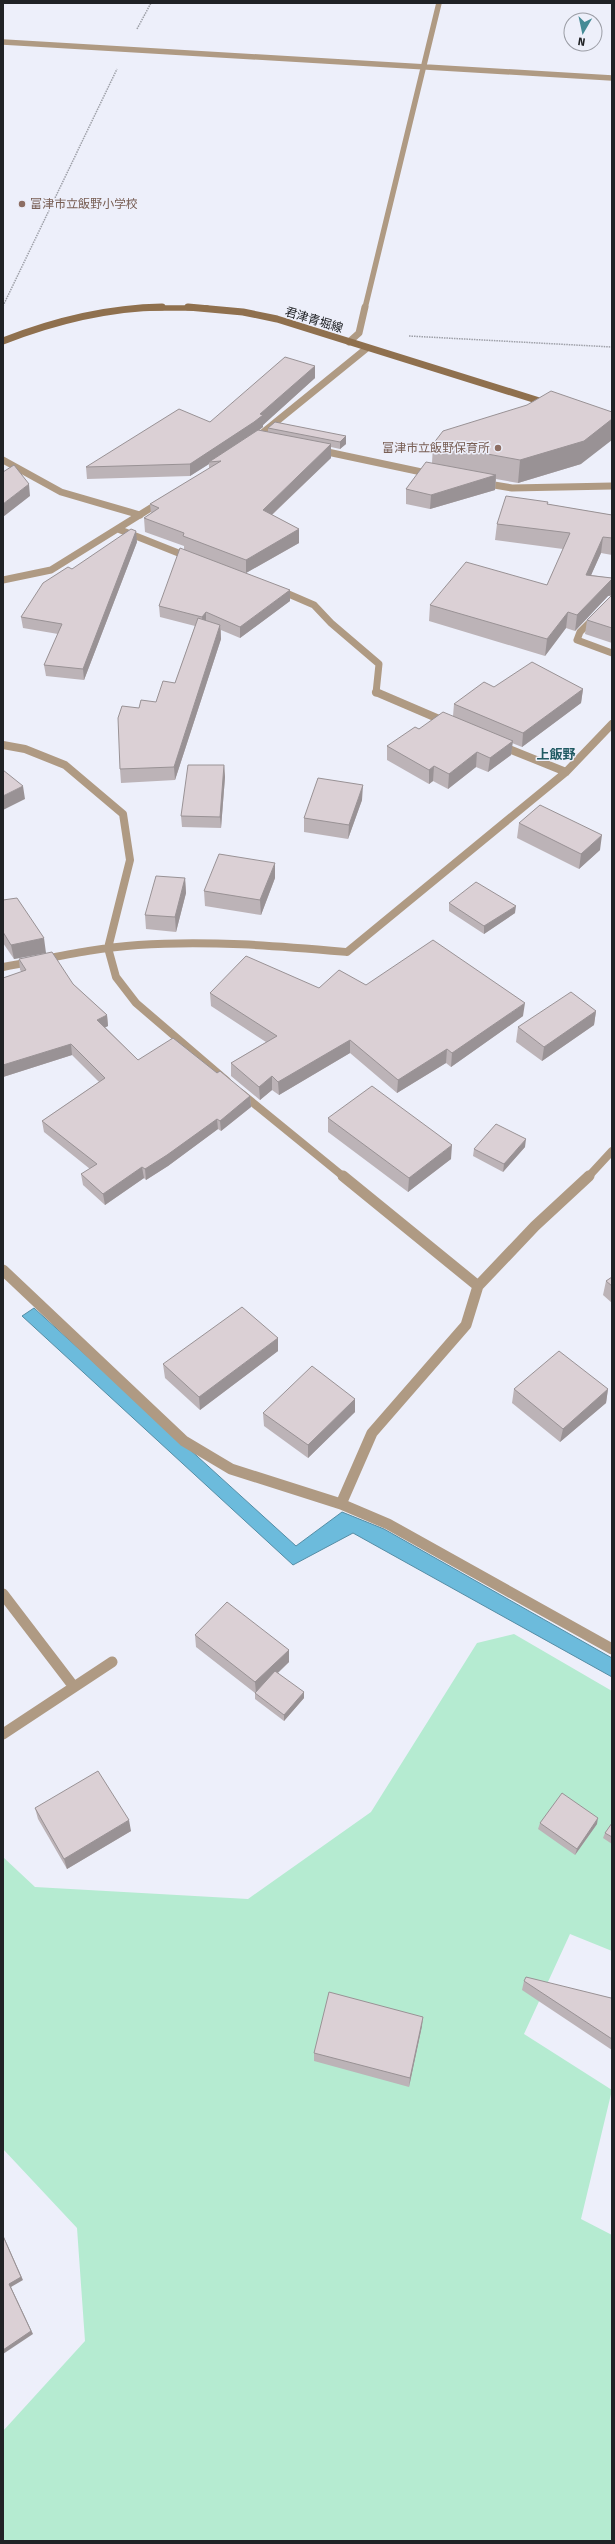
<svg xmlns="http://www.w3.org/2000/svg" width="615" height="2544" font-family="'Fira Sans','Noto Sans JP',sans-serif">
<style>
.green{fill:#b5ebd1}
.water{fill:#6cbbdc;stroke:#558da5}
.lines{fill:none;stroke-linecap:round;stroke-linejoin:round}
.path{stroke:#9d9fa7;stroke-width:1.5;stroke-dasharray:1.5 1;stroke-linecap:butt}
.service-far1{stroke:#af9a83;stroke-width:7}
.service{stroke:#af9a83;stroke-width:11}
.minor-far3{stroke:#af9a83;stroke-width:5.5}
.minor-far2{stroke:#af9a83;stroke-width:7}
.minor-far1{stroke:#af9a83;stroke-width:8}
.minor{stroke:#af9a83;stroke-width:11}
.secondary-far1{stroke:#8f704e;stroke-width:5.5}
.secondary{stroke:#8f704e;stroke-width:7}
.wall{fill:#bcb3b7}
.shaded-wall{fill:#999295}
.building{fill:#dbd0d5;stroke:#999295}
.education-dot{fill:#8d6e63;stroke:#edeffa;stroke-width:1.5}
.labels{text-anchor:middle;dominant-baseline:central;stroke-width:3;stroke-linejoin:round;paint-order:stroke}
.far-education-label{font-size:12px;fill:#785e54;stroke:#edeffa;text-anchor:start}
.far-street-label{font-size:12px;fill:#202225;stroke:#edeffa}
.far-neighbourhood-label{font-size:13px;font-weight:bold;fill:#215a63;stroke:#edeffa}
</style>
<rect width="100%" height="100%" fill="#edeffa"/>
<path class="green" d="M514,1634L612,1691V1951L570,1934L524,2034L612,2090L581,2219L612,2235V2541H3V2431L85,2341L77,2228L3,2149V1857L35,1887L248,1899L371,1812L477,1643Z"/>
<path class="water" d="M34,1308L296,1546L342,1512L384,1529L612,1658V1677L353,1533L293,1565L22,1316Z"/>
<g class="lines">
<path class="path" d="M137,29L151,3
M3,306L117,69
M409,336L612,347"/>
<path class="service-far1" d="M3,460L61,492L140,515
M612,600L580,632L577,640L612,653"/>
<path class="service" d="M3,1594L74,1687
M3,1734L112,1662"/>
<path class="minor-far3" d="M3,42L612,78
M365,308L439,3"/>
<path class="minor-far2" d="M349,342L359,333L365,307
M255,439L367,348
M318,450L431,474
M482,483L512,488L612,486
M118,529L191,558
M3,580L51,570L162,501
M277,589L314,605L331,623L379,664L376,693"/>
<path class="minor-far1" d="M376,692L446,722
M3,745L25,749L65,765L123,814L130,860L108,948L116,977L136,1003L227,1081
M499,745L566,772
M3,967C48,959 92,948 138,945C208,940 277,946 347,952L566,772L612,724
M241,1093L344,1177
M588,1177L612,1151"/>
<path class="minor" d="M343,1176L478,1286
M3,1270L184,1441L231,1469L341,1504L388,1524L612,1649
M341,1504L372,1433L466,1325L478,1286L535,1226L589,1176"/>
<path class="secondary-far1" d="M142,308H207"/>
<path class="secondary" d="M188,307L243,312L277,319L549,404
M3,341C54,321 107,308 162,307"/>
</g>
<path class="wall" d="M315,366V378L263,425V427L259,430L268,432V428L346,436V444L340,449L331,447V458L272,515L299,529V543L246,573L290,601L240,638L221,630V639L175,780L121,783L120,769L139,708L156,702L175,683L195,626L160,617L159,606L184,549V546L145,532L144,518L151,513L150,504L209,469V464L190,476L87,479L86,467L210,422Z
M433,444L581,464L518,483L496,479L495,490L430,509L406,504V489L432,463Z
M548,502L547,504L612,515V555L601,553L591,575L612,578V643L585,634L587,620L611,596H608L575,631L566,628L545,656L429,621L430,605L547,585L563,549L495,540L497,524Z
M137,542L84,680L46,676L44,665L58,634L23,628L21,617L72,569Z
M494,687L583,689L581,703L522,747L512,743L511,755L488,772L476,767L448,789L433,781L429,784L387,760V746L419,729L453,716L454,704Z
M224,765L225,777L221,828L182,827L181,816Z
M362,800L348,839L304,832V818Z
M519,823L600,850L579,869L517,838Z
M185,878L186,893L176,932L146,929L145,915Z
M275,878L261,915L205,906L204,891Z
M3,900L46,953L14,959L3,943Z
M449,903L515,913L484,934L449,911Z
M19,959L73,984L107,1015L108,1026L105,1027L138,1060L217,1073L250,1096L251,1107L221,1131L218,1129L168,1166L146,1180L144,1178L105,1205L83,1185L81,1174L90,1169L44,1132L42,1121L99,1082L72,1055L3,1077V978L22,972L20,970Z
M366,985L523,1016L451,1067L446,1063L397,1093L350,1053L279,1095L272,1090L260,1100L231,1076V1063L266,1042L211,1006L210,993L319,988Z
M596,1011L594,1025L542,1061L516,1042L518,1027Z
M328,1118L451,1159L408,1192L328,1132Z
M525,1147L503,1172L473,1156L474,1149Z
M612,1277V1303L603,1295L606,1281Z
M278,1338V1351L200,1410L165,1378L163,1364Z
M514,1389H608L606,1403L560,1442L512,1403Z
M355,1399V1412L308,1458L264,1426L263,1413Z
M195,1635L289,1650V1662L278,1673L304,1698L284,1721L255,1699V1693L196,1647Z
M35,1808L131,1831L67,1869L38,1819Z
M540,1823L597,1824L575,1855L538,1829Z
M612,1823V1844L603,1838L605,1833Z
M524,1981L611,1998L612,1997V2050L522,1990Z
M422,2026L409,2087L314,2061V2053Z"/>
<path class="shaded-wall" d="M315,366V378L263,425V427L254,434L209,462V464L190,476V464L260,414Z
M612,419V440L581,464L518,483L520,460Z
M346,436V444L340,449V442Z
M331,444V458L263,523V510Z
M496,475L495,490L430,509L431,495Z
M29,484L30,496L3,517V504Z
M299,529V543L246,573V560Z
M136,531L137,542L84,680L83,669Z
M603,537L601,553L584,591L586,575Z
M611,580H612V595L608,596L575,631L577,615Z
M290,590V601L240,638V627Z
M206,612V624L203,628L202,617Z
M568,612L566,628L545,656L547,639Z
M220,625L221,639L175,780L174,767Z
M583,689L581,703L522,747L523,733Z
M513,741L511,755L488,772L490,758Z
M477,752L476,767L448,789L449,774Z
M224,765L225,777L221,828L220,817Z
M434,766L433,781L429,784V770Z
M363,785L362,800L348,839L349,825Z
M23,786L25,799L3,810V796Z
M602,835L600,850L579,869L581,854Z
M275,863V878L261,915L260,900Z
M185,878L186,893L176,932L175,917Z
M516,906L515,913L484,934V926Z
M44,938L46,953L14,959L11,945Z
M525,1003L523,1016L451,1067L452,1053Z
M596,1011L594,1025L542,1061L544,1047Z
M107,1015L108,1026L98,1031L97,1020Z
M350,1040V1053L279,1095L278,1082Z
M71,1044L72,1055L3,1077V1065Z
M447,1049L446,1063L397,1093L398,1080Z
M272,1076V1090L260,1100L259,1087Z
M250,1096L251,1107L221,1131L220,1121Z
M217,1119L218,1129L168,1166L146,1180L145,1169Z
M526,1139L525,1147L503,1172L504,1164Z
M452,1145L451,1159L408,1192L409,1178Z
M142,1167L144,1178L105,1205L103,1194Z
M278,1338V1351L200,1410L199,1397Z
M608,1389L606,1403L560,1442L563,1429Z
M355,1399V1412L308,1458V1445Z
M289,1650V1662L256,1693L255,1682Z
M304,1692V1698L284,1721V1715Z
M598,1818L597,1824L575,1855L577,1849Z
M129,1820L131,1831L67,1869L64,1859Z
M423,2017L422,2026L409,2087L410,2078Z
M3,2235L23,2280L11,2287L33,2334L3,2354L9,2284Z"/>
<path class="building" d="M285,357L315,366L260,414L263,415L254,422L190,464L86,467L179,409L210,422Z
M551,391L612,412V419L584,441L520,460L433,444L443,431L527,405Z
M275,422L346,436L340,442L268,428Z
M258,430L331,444L263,510L299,529L246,560L183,536L184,533L144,518L159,508L150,504L221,461L209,462Z
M426,462L496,475L431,495L406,489Z
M14,465L29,484L3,504V472Z
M506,496L548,502L547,504L612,515V538L603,537L586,575L612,578V580H611L577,615L568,612L547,639L430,605L466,562L547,585L570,533L497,524Z
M131,529L136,531L83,669L44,665L62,624L21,617L43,583L68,567L72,569Z
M180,548L290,590L240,627L206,612L202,617L159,606Z
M612,595V628L587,620Z
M198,618L220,625L174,767L120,769L118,718L122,706L139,708L141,700L156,702L163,681L175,683Z
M532,662L583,689L523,733L454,704L484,682L494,687Z
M443,712L513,741L490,758L477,752L449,774L434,766L429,770L387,746L415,727L419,729Z
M188,765H224L220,817L181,816Z
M3,770L23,786L3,796Z
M318,778L363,785L349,825L304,818Z
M540,805L602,835L581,854L519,823Z
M219,854L275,863L260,900L204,891Z
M156,876L185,878L175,917L145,915Z
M476,882L516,906L484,926L449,903Z
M17,898L44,938L11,945L3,932V900Z
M433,940L525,1003L452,1053L447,1049L398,1080L350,1040L278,1082L272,1076L259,1087L231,1063L277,1036L210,993L246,956L319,988L339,970L366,985Z
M52,952L73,984L107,1015L97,1020L138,1060L173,1038L217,1073L220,1071L250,1096L220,1121L217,1119L167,1155L145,1169L142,1167L103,1194L81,1174L97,1164L42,1121L105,1078L71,1044L3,1065V978L26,970L19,959Z
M571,992L596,1011L544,1047L518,1027Z
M372,1086L452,1145L409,1178L328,1118Z
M496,1124L526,1139L504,1164L474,1149Z
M612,1277V1286L606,1281Z
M242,1307L278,1338L199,1397L163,1364Z
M559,1351L608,1389L563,1429L514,1389Z
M312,1366L355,1399L308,1445L263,1413Z
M227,1602L289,1650L255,1682L195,1635Z
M275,1671L304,1692L284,1715L255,1693Z
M98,1771L129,1820L64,1859L35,1808Z
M562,1793L598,1818L577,1849L540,1823Z
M612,1823V1837L605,1833Z
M526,1977L611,1998L612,1997V2039L524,1981Z
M329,1992L423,2017L410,2078L314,2053Z
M3,2236L21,2277L9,2284L31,2331L3,2350Z"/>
<g class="education-dot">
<circle cx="22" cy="204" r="4"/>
<circle cx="498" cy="448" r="4"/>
</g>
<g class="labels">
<g class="far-education-label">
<text x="30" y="204">富津市立飯野小学校</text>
<text x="490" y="448" text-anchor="end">富津市立飯野保育所</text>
</g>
<g class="far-street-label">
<text transform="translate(314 320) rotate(17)">君津青堀線</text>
</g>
<g class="far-neighbourhood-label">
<text x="556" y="754">上飯野</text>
</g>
</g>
<rect width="615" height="2544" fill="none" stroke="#202225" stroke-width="8"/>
<g transform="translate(583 32) rotate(189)"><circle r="19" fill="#edeffa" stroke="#9b9da5"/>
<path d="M0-3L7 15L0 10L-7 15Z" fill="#458b96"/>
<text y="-6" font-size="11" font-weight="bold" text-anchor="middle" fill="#202225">N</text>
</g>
</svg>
